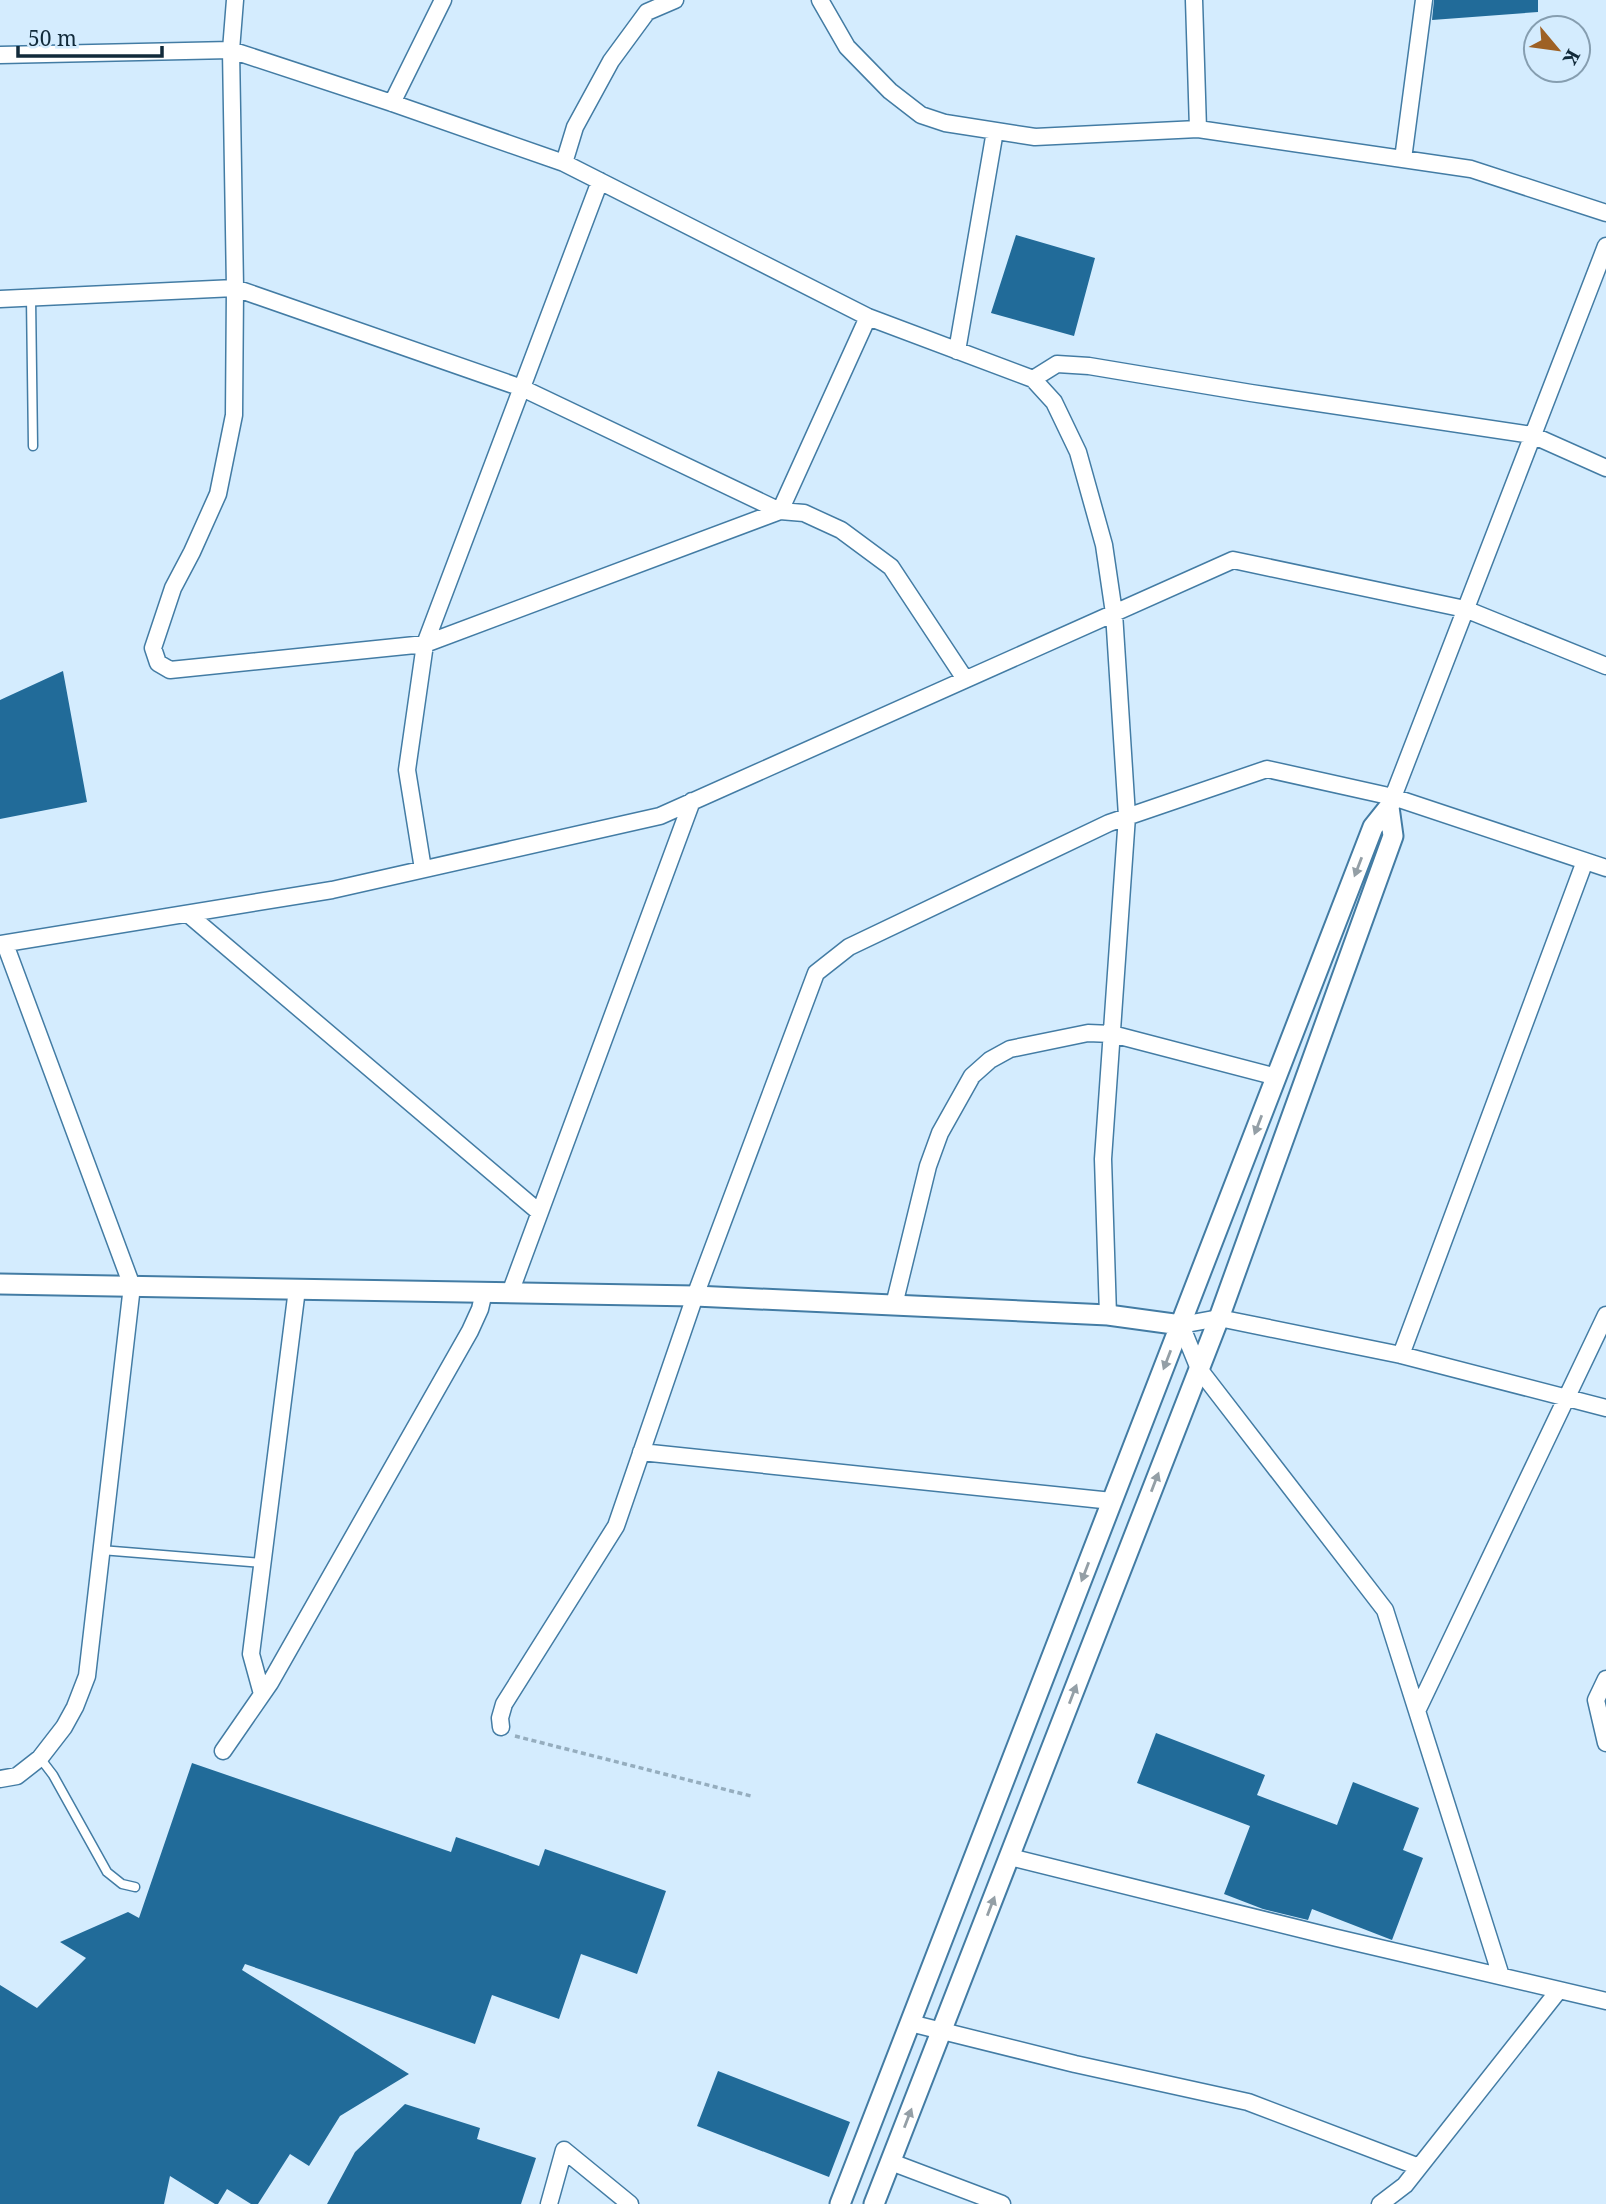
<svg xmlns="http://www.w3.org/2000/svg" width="1606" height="2204" font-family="'Noto Serif',serif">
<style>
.building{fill:#216b99}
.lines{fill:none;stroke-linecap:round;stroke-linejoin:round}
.service-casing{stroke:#437ca4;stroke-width:11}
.minor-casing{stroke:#437ca4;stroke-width:19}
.tertiary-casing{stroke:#437ca4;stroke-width:23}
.path{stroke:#95adbe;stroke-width:3.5;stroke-dasharray:5 3.5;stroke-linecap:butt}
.service{stroke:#fff;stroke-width:8}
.minor{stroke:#fff;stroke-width:16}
.tertiary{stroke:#fff;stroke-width:19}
.oneway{fill:#949fa6}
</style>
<rect width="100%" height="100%" fill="#d4ecfe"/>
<path class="building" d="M1434,0H1538V12L1432,20Z
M1016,235L1095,258L1074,336L991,313Z
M63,671L87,802L0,819V700Z
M1156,1733L1265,1775L1257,1795L1337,1825L1353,1782L1419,1808L1403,1850L1423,1858L1392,1940L1312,1909L1308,1920L1263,1909L1224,1894L1250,1826L1137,1783Z
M192,1763L451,1852L456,1837L539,1866L545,1849L666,1891L637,1974L581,1954L559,2019L492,1995L475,2044L245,1964L242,1970L409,2074L340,2116L309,2166L290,2154L258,2204H251L227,2189L218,2204H215L170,2176L164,2204H0V1985L37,2008L86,1958L60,1942L128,1912L139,1918Z
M718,2071L850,2122L829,2177L697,2126Z
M405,2104L480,2128L477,2139L536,2158L521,2204H327L355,2152Z"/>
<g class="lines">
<defs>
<path id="service" d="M31,298L33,446
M101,1550L262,1563
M40,1758L53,1775L107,1872L122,1884L135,1887"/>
<path id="minor" d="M235,0L231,50L235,288L234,415L218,494L192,552L173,588L153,648L158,663L170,670L425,644L780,511L804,513L841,530L891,567L965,679
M820,0L847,47L890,91L921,115L945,123L1035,137L1198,129
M1194,0L1198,129L1471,169L1606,213
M0,55L231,50L392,103L564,163L868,317L1033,379L1054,402L1078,452L1104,545L1114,613L1127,816L1103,1159L1108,1315
M392,103L443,0
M1403,159L1424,0
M564,163L575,127L611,61L647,12L675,0
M0,299L235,288L522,388L780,511L868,317
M957,351L995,131
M1033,379L1057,364L1089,366L1251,393L1532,435L1606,468
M1393,797L1606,246
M423,869L407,770L425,644L600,181
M188,914L539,1212
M0,944L332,890L660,816L1233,560L1465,609L1606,666
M510,1293L692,801
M894,1305L928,1166L940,1133L972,1076L990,1060L1010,1049L1088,1033L1112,1034L1277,1077
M1401,1355L1585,861
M641,1452L1112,1501
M1606,1679L1596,1700L1606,1743
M262,1694L251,1654L297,1289
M1417,1711L1606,1315
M501,1727L500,1718L504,1704L616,1526L695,1296L816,973L849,947L1109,823L1267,769L1393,797L1606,868
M223,1751L270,1683L470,1331L480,1309L484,1292
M0,1779L17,1776L40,1758L64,1727L75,1707L87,1676L132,1286L5,944
M1010,1857L1337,1938L1606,2001
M1501,1976L1385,1610L1199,1369L1181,1325L1219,1318L1401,1355L1606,1408
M910,2023L1075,2064L1248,2102L1419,2167
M891,2162L1002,2204
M549,2204L564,2150L630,2204
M1380,2204L1405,2185L1559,1990"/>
<path id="tertiary" d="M0,1284L695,1296L1108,1315L1181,1325
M840,2204L1373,827L1389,807L1393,797
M874,2204L1219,1318L1393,836L1389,807"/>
</defs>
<use href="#service" class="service-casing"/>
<use href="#minor" class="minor-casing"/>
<use href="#tertiary" class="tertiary-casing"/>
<path class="path" d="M515,1736L751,1796"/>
<use href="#service" class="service"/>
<use href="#minor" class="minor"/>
<use href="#tertiary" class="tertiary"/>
</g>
<defs><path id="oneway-solid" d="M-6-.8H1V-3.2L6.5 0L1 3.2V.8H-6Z" transform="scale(1.75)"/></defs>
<g class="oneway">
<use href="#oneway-solid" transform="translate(1358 867) rotate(111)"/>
<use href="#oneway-solid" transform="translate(1258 1125) rotate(111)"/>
<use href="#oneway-solid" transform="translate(1167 1360) rotate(111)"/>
<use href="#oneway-solid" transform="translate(1155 1482) rotate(-69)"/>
<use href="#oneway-solid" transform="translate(1085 1572) rotate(111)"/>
<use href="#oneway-solid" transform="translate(1073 1694) rotate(-69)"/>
<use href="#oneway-solid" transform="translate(991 1906) rotate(-69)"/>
<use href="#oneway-solid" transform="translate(908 2118) rotate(-69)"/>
</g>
<g transform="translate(1557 49) rotate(119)"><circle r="33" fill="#d4ecfe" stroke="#869eb0" stroke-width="2"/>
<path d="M0-5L12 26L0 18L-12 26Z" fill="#9e6125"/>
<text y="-10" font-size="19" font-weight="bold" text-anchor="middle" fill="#112a3a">K</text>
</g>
<path d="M18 46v10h144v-10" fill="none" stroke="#112a3a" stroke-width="3.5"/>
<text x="28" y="46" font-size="21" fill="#112a3a" stroke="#d4ecfe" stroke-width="5" paint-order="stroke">50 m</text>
</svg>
